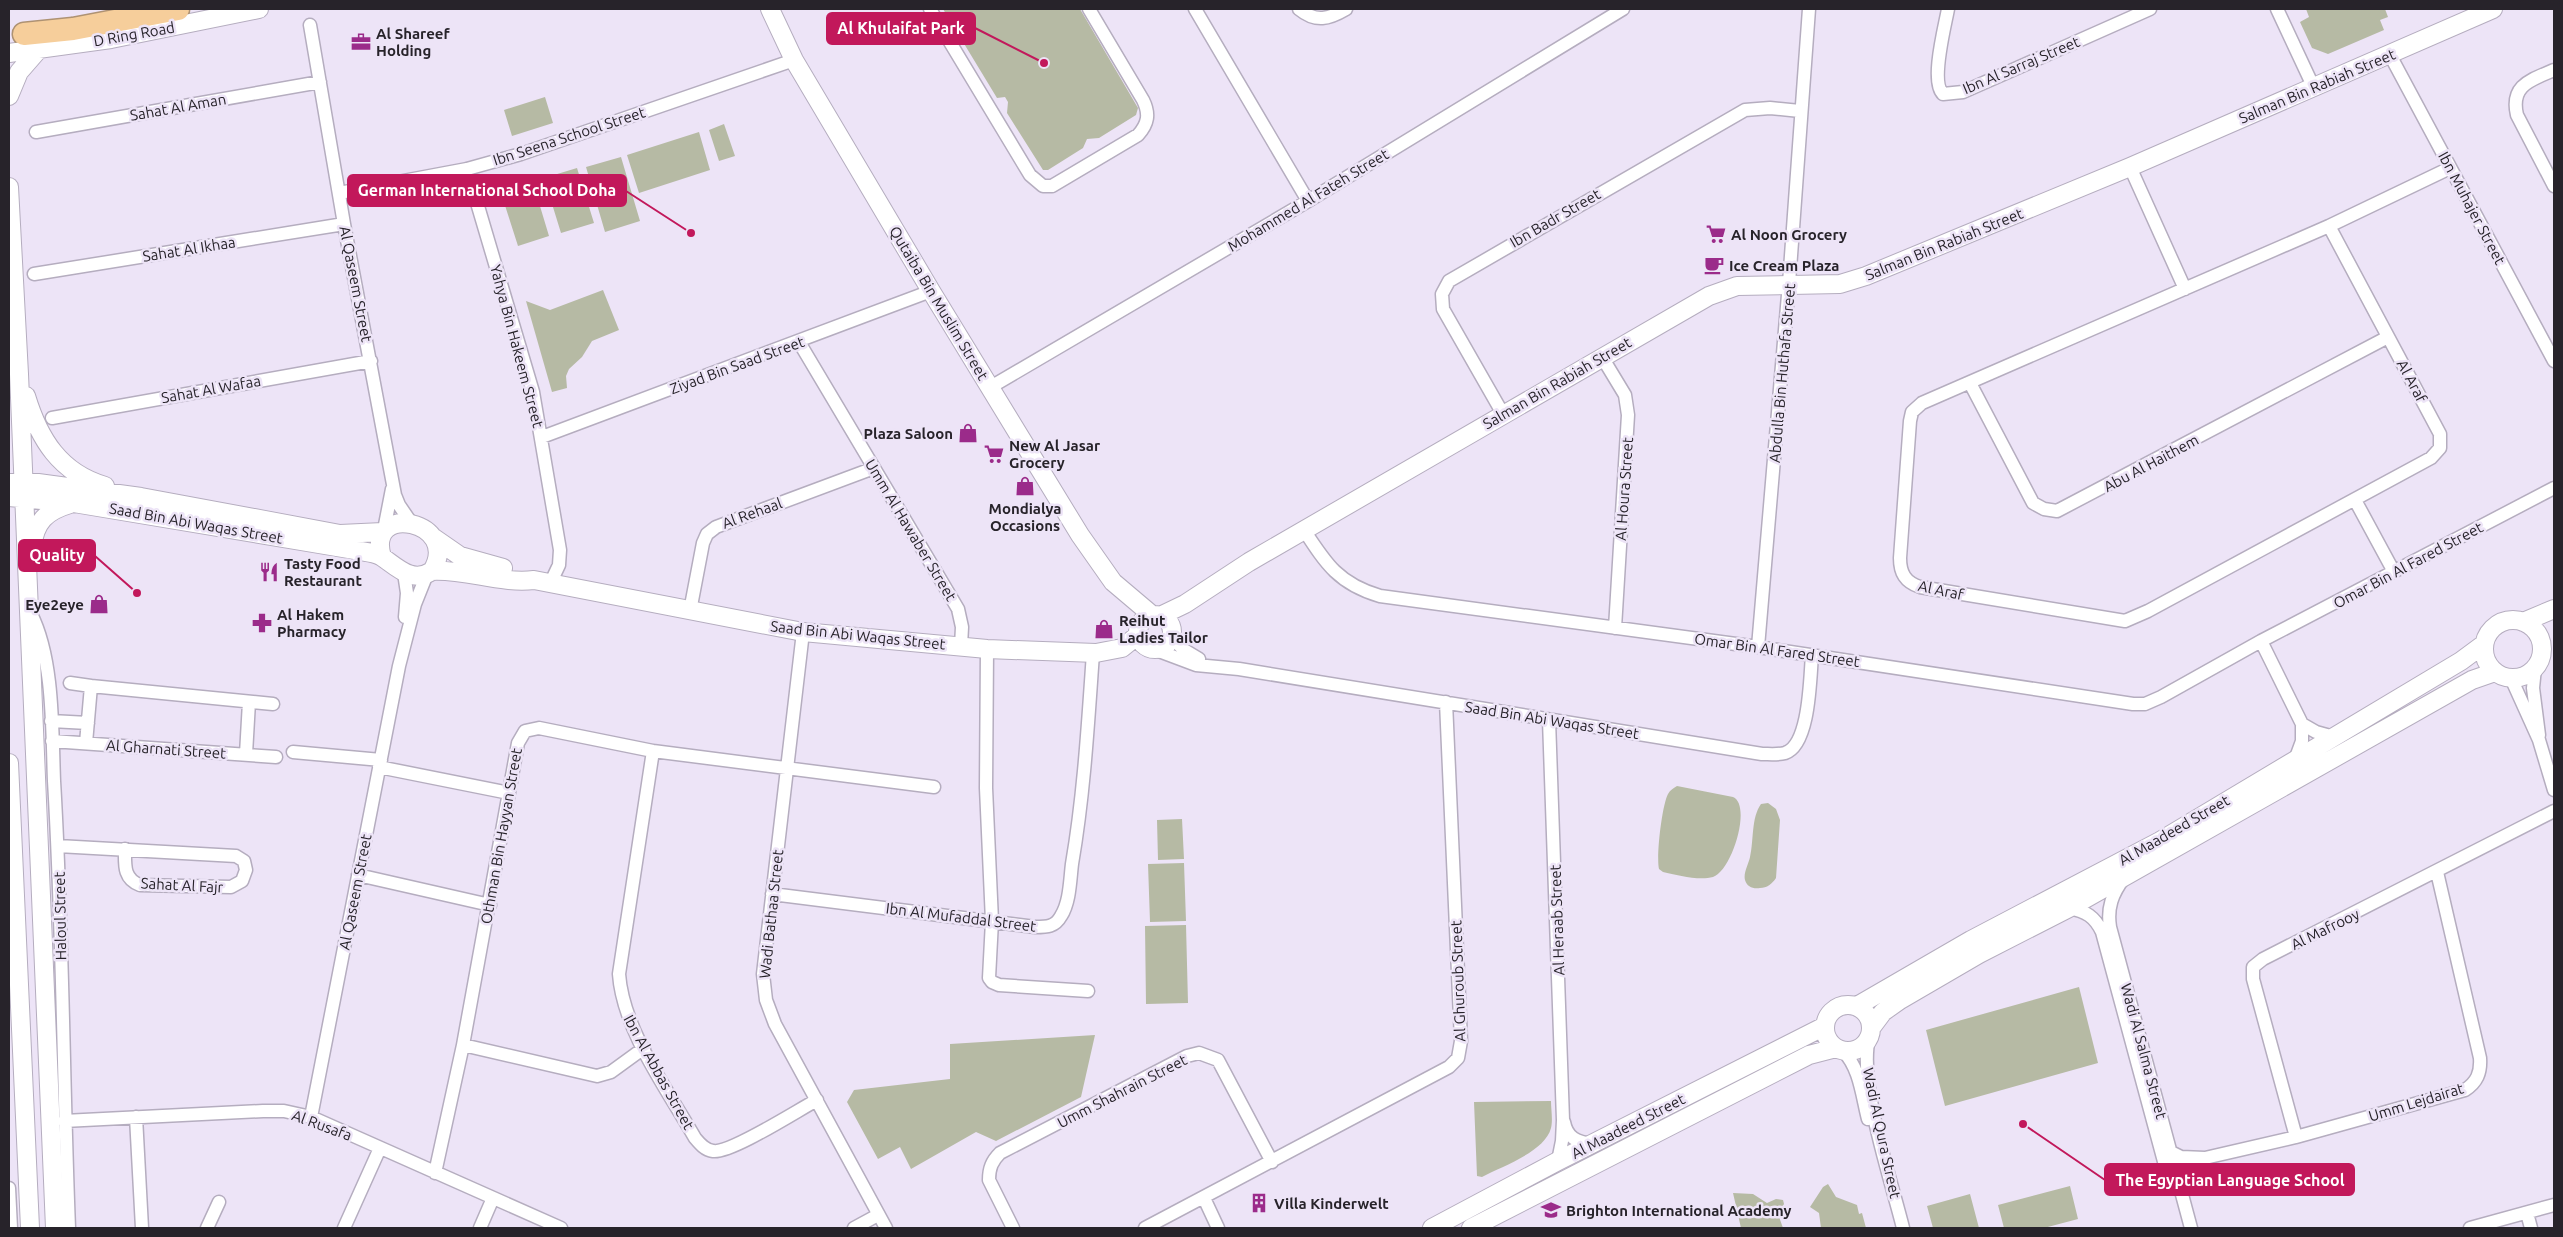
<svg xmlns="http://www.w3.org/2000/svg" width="2563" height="1237" font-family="Ubuntu,sans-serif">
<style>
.green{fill:#b6baa4}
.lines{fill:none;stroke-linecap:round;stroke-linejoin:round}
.street-casing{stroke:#b5adbf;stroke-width:15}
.secondary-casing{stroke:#b5adbf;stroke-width:20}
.highway-casing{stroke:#ae9273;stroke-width:25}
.street{stroke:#fff;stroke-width:12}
.secondary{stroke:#fff;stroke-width:18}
.highway{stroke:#f6ce9b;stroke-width:22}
.labels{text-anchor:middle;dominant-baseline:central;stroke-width:5;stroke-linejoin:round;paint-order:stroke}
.poi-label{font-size:15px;font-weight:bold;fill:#27232a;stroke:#ede4f7;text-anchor:start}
.street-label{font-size:15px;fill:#27232a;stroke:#ede4f7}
.leader{fill:none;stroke:#c2185b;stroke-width:2}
.callout-dot{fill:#c2185b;stroke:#ede4f7;stroke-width:2}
.callout{fill:#c2185b;stroke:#c2185b;stroke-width:2}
.callout-label{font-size:16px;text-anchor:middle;font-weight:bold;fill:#fff}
</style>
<rect width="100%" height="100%" fill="#ede4f7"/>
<path class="green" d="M943,9H1080L1138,108L1136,115L1099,138L1087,139L1083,148L1048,170H1043L1007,113L1008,102L1005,97L997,98Z
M2306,9H2385L2388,17L2380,20L2384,30L2328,54L2312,48L2300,22L2309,17Z
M545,97L553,123L512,136L504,110Z
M724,124L735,156L719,161L709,130Z
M699,132L710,170L639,193L627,155Z
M621,157L640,221L605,232L586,167Z
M577,168L594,223L561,233L544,178Z
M533,183L549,236L518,246L501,193Z
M603,290L619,330L592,341L582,357L569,369L566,376L567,388L552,392L526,301L550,310Z
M1677,786L1733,797C1752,805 1732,871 1713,877C1699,881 1677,875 1663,872L1659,869C1656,857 1662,805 1668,794C1670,790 1674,788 1677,786Z
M1768,803L1776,809L1780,820L1776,878C1772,884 1767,888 1760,888C1753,889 1747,887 1745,880C1743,873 1749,863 1750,857C1754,840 1751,818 1761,804Z
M1182,819L1184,859L1158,860L1157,820Z
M1184,863L1186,921L1150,922L1148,864Z
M1186,925L1188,1003L1146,1004L1145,926Z
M2079,987L2098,1063L1945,1106L1926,1030Z
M1095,1035L1081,1097L996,1141L976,1132L911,1169L900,1147L878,1159L847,1102L854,1090L950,1079V1044Z
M1551,1101C1551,1109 1553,1120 1551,1128C1545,1152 1502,1166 1482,1177L1477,1176L1474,1102Z
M1828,1184L1836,1197L1857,1205L1859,1214L1862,1213L1866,1228H1821L1819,1213L1810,1207L1823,1187Z
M2070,1186L2078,1219L2044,1228H2004L1998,1205Z
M1733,1193L1753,1194L1767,1203L1776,1199L1783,1200L1784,1204L1778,1214L1783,1228H1741Z
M1970,1194L1979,1228H1933L1927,1206Z"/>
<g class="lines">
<defs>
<path id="street" d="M930,9L1030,175L1043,186H1052L1138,135C1148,124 1150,114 1143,100L1089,9
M1195,9L1308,201
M1299,9C1316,23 1329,19 1346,9
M1948,9C1945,26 1930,82 1943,94L1963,92L2150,9
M2277,9L2313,86
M310,25L344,224L395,495L399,505L412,524
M2390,55L2554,361
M2554,70C2531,80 2510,85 2517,115L2554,186
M36,132L320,82
M2130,167L2185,289
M467,169L533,392L560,550L559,565L550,584
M339,193L467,169L521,154L794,60
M2329,226L2440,434V448L2431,458L2148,611L2125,621L1920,587C1905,582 1900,573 1900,558L1910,421L1912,412L1922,403L2329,226L2450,168
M34,274L344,224
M799,342L958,609L962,627L961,646
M1602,357L1625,395L1628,415L1615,628
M1970,383L2033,503L2044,509L2057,511L2388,337
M989,388L1308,201L1623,9
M1503,414L1443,309L1442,294L1449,281L1745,110L1770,108L1800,111
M52,418L371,361
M542,437L931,291
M2355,500L2394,572
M384,530L392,489
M1304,530C1326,564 1339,584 1380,596L1758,647L2133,704H2145L2161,697L2261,641L2554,488
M404,573L407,593L405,617
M690,611L703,543L707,534L716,527L874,468
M31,614C54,659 52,731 54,781C63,930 63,1079 69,1228
M803,632L763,974L766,1000L775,1024L886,1228
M1172,638L1184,650L1199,659
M2261,641L2302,724V741L2295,760
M1758,647L1789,283L1809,9
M987,649L986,788L992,921L989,978L992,982L999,985L1088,991
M1156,650L1196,665L1239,669L1762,754C1769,754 1778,755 1785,753C1810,745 1810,677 1812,655
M2535,668L2533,688L2539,735
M2511,678L2539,740L2554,790
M70,683L91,686
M1549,720L1563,1120L1562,1141L1558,1161
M51,721L88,723
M2302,724L2316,732L2334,737
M52,741L276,757
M86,743L91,686L273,704
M653,751L619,974C623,1030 667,1089 695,1138C700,1144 705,1150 713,1151C730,1154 798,1110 817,1100
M293,752L381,760
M246,754L249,702
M379,767L509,793
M58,846L236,856L244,861L246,870L242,881L231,887L140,885C123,879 125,864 125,849
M358,875L490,905
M2124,878C2112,894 2107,908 2110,927L2191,1228
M772,894L1035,927C1047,927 1055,927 1061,916C1070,902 1070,880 1072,864C1084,794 1088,724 1093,653
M2069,908C2086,911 2095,917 2102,932L2169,1180
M1869,1038C1858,1084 1891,1179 1903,1228
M463,1045L597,1076L611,1072L644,1048
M1843,1051C1860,1068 1862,1096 1868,1119
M136,1117L142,1228
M311,1117L399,666L415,604L427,574
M64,1121L263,1111H284L311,1117L561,1228
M1564,1122C1567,1138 1577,1142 1592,1144
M2296,1137L2253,979V967L2263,959L2554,811
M2171,1152L2181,1157L2205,1158L2296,1137L2465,1090C2477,1082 2481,1073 2480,1058L2437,872
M435,1173L463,1045L518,743L525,731L539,728L653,751L934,787
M2177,1182L2190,1167L2205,1158
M9,1188L11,1228
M1204,1198L1218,1228
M2527,1213L2531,1228
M207,1228L219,1202
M344,1228L380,1148
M480,1228L493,1198
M854,1228L878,1215
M1013,1228L989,1180C989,1168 992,1161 1000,1153L1187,1056L1199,1053L1218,1060L1272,1162
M1145,1228L1449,1067L1458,1058L1461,1041L1446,702
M2470,1228L2554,1205"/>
<path id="secondary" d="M770,9L794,60L931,291L1080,535L1113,582L1152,615
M9,53L111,39L259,9
M9,96L19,72L39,49
M9,187L19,374L55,1228
M26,396C39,439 60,473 105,486
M9,483H38L141,497L340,534L383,532
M9,497L74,503L355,550C363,552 375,552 382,557C397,567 412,584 432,571C462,521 365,501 382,557
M434,538L460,556L503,568
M32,547C35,522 46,511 70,504
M432,571C466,569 500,584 534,580L803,632L987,649L1096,653L1122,648L1138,635
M1138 632a17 17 0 1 1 34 0a17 17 0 1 1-34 0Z
M1160,616L1185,604L1249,562L1709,296L1737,286L1840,284L1866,276L2130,167L2493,9
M2484 649a29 29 0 1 1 58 0a29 29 0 1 1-58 0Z
M2523,622L2554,609
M9,763L30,1228
M1825 1028a23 23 0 1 1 46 0a23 23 0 1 1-46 0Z
M1857,1006L1971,940L2160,841L2461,661L2484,644
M1871,1028L1883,1012L1900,1000L1979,954L2069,908L2472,680L2495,672
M1432,1228L1558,1161L1825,1026
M1471,1228L1809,1055L1836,1048"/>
<path id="highway" d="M24,34L73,29L178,9"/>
</defs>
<use href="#street" class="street-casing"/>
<use href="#secondary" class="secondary-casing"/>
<use href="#highway" class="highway-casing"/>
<use href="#street" class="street"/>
<use href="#secondary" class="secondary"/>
<use href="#highway" class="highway"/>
</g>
<defs>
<symbol id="office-bare" viewBox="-9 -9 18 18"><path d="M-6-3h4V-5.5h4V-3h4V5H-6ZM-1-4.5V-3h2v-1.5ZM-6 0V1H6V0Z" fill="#9b2b8a" stroke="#ede4f7" stroke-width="2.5" paint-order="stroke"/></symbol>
<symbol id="supermarket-bare" viewBox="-9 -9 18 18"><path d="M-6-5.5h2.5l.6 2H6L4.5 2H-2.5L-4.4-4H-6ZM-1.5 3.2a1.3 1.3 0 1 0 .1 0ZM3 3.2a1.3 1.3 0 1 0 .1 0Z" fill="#9b2b8a" stroke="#ede4f7" stroke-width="2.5" paint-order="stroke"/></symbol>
<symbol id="cafe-bare" viewBox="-9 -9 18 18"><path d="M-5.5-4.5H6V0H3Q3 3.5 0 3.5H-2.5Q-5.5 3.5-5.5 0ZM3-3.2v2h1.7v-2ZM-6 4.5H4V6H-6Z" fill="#9b2b8a" stroke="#ede4f7" stroke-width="2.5" paint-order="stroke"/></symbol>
<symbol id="shop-bare" viewBox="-9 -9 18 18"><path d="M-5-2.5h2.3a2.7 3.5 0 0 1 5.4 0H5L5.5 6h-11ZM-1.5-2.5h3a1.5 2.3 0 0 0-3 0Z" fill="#9b2b8a" stroke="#ede4f7" stroke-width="2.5" paint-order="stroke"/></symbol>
<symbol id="restaurant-bare" viewBox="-9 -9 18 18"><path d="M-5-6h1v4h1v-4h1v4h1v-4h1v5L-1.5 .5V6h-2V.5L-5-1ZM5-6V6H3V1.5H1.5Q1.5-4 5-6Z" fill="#9b2b8a" stroke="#ede4f7" stroke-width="2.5" paint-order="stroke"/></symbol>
<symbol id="pharmacy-bare" viewBox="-9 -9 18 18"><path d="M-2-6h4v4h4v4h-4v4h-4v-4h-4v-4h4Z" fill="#9b2b8a" stroke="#ede4f7" stroke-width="2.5" paint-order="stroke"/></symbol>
<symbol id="building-bare" viewBox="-9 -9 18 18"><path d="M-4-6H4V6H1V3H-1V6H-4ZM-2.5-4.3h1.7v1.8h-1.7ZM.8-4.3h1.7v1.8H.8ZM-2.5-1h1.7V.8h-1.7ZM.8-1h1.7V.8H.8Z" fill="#9b2b8a" stroke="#ede4f7" stroke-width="2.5" paint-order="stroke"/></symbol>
<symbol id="school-bare" viewBox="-9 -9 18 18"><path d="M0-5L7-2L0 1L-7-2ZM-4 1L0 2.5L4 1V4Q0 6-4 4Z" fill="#9b2b8a" stroke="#ede4f7" stroke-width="2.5" paint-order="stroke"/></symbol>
</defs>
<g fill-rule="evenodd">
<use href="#office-bare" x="347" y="28" width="28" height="28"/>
<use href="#supermarket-bare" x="1702" y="220" width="28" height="28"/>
<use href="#cafe-bare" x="1700" y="251" width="28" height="28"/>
<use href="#shop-bare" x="954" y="419" width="28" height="28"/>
<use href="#supermarket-bare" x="980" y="440" width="28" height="28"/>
<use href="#shop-bare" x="1011" y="472" width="28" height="28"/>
<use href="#restaurant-bare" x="255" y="558" width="28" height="28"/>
<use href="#shop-bare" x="85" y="590" width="28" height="28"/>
<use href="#pharmacy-bare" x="248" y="609" width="28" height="28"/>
<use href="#shop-bare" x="1090" y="615" width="28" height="28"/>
<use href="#building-bare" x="1245" y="1189" width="28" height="28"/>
<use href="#school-bare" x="1537" y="1196" width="28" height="28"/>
</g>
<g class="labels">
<g class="poi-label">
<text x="376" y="33">Al Shareef<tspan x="376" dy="17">Holding</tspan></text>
<text x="1731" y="234">Al Noon Grocery</text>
<text x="1729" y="265">Ice Cream Plaza</text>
<text x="953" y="433" text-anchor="end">Plaza Saloon</text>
<text x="1009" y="445">New Al Jasar<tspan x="1009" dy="17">Grocery</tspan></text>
<text x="1025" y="508" text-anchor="middle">Mondialya<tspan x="1025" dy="17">Occasions</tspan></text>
<text x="284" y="563">Tasty Food<tspan x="284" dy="17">Restaurant</tspan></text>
<text x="84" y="604" text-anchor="end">Eye2eye</text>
<text x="277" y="614">Al Hakem<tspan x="277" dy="17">Pharmacy</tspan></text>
<text x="1119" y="620">Reihut<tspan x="1119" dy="17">Ladies Tailor</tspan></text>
<text x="1274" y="1203">Villa Kinderwelt</text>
<text x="1566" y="1210">Brighton International Academy</text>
</g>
<g class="street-label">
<text transform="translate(134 34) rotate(-10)">D Ring Road</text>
<text transform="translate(2021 65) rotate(-23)">Ibn Al Sarraj Street</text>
<text transform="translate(2317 86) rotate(-23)">Salman Bin Rabiah Street</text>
<text transform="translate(178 107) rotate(-10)">Sahat Al Aman</text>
<text transform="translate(569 136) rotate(-18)">Ibn Seena School Street</text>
<text transform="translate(1308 200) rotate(-31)">Mohammed Al Fateh Street</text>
<text transform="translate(2472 208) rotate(62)">Ibn Muhajer Street</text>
<text transform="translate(1555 218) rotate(-30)">Ibn Badr Street</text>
<text transform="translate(1944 244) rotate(-22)">Salman Bin Rabiah Street</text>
<text transform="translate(189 249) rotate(-9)">Sahat Al Ikhaa</text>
<text transform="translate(356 284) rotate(79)">Al Qaseem Street</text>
<text transform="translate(939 303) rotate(59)">Qutaiba Bin Muslim Street</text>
<text transform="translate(517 346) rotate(75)">Yahya Bin Hakeem Street</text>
<text transform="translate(737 365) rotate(-20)">Ziyad Bin Saad Street</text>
<text transform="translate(1782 373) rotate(-85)">Abdulla Bin Huthafa Street</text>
<text transform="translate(2412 381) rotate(62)">Al Araf</text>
<text transform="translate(1557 383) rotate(-30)">Salman Bin Rabiah Street</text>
<text transform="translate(211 389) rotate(-10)">Sahat Al Wafaa</text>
<text transform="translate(2151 463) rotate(-28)">Abu Al Haithem</text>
<text transform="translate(1624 489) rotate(-86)">Al Houra Street</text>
<text transform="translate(752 513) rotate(-20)">Al Rehaal</text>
<text transform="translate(196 523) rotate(10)">Saad Bin Abi Waqas Street</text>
<text transform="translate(911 530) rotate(59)">Umm Al Hawaber Street</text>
<text transform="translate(2408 565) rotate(-28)">Omar Bin Al Fared Street</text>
<text transform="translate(1941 590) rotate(12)">Al Araf</text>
<text transform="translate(858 635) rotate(6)">Saad Bin Abi Waqas Street</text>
<text transform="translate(1777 650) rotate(8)">Omar Bin Al Fared Street</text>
<text transform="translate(1552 720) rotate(9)">Saad Bin Abi Waqas Street</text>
<text transform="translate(166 749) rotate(4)">Al Gharnati Street</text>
<text transform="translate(2174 830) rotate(-30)">Al Maadeed Street</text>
<text transform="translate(501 836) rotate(-80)">Othman Bin Hayyan Street</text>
<text transform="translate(182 885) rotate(3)">Sahat Al Fajr</text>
<text transform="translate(355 892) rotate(-79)">Al Qaseem Street</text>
<text transform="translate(771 914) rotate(-84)">Wadi Bathaa Street</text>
<text transform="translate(60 916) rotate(-91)">Haloul Street</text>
<text transform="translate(961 917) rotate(7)">Ibn Al Mufaddal Street</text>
<text transform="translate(1557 920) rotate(-92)">Al Heraab Street</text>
<text transform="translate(2325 929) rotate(-26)">Al Mafrooy</text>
<text transform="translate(1458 981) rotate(-92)">Al Ghuroub Street</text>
<text transform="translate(2144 1051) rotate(75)">Wadi Al Salma Street</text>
<text transform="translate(659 1072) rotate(61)">Ibn Al Abbas Street</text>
<text transform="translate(1122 1091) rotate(-27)">Umm Shahrain Street</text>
<text transform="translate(2416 1102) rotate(-17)">Umm Lejdairat</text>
<text transform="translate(322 1125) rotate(20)">Al Rusafa</text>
<text transform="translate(1628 1126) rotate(-27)">Al Maadeed Street</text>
<text transform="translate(1882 1133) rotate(78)">Wadi Al Qura Street</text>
</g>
</g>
<path class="leader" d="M1044 63L975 28M691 233L626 191M137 593L95 556M2023 1124L2105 1180"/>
<g class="callout-dot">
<circle cx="1044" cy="63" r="5"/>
<circle cx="691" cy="233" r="5"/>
<circle cx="137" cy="593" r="5"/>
<circle cx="2023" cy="1124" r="5"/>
</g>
<g class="callout">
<rect x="827" y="13" width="148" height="31" rx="5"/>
<rect x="348" y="175" width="278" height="31" rx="5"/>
<rect x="19" y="540" width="76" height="31" rx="5"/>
<rect x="2105" y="1164" width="249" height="31" rx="5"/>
</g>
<g class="callout-label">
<text x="901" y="34">Al Khulaifat Park</text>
<text x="487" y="196">German International School Doha</text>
<text x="57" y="561">Quality</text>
<text x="2230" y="1186">The Egyptian Language School</text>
</g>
<rect width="2563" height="1237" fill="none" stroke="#27232a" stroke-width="20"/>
</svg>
